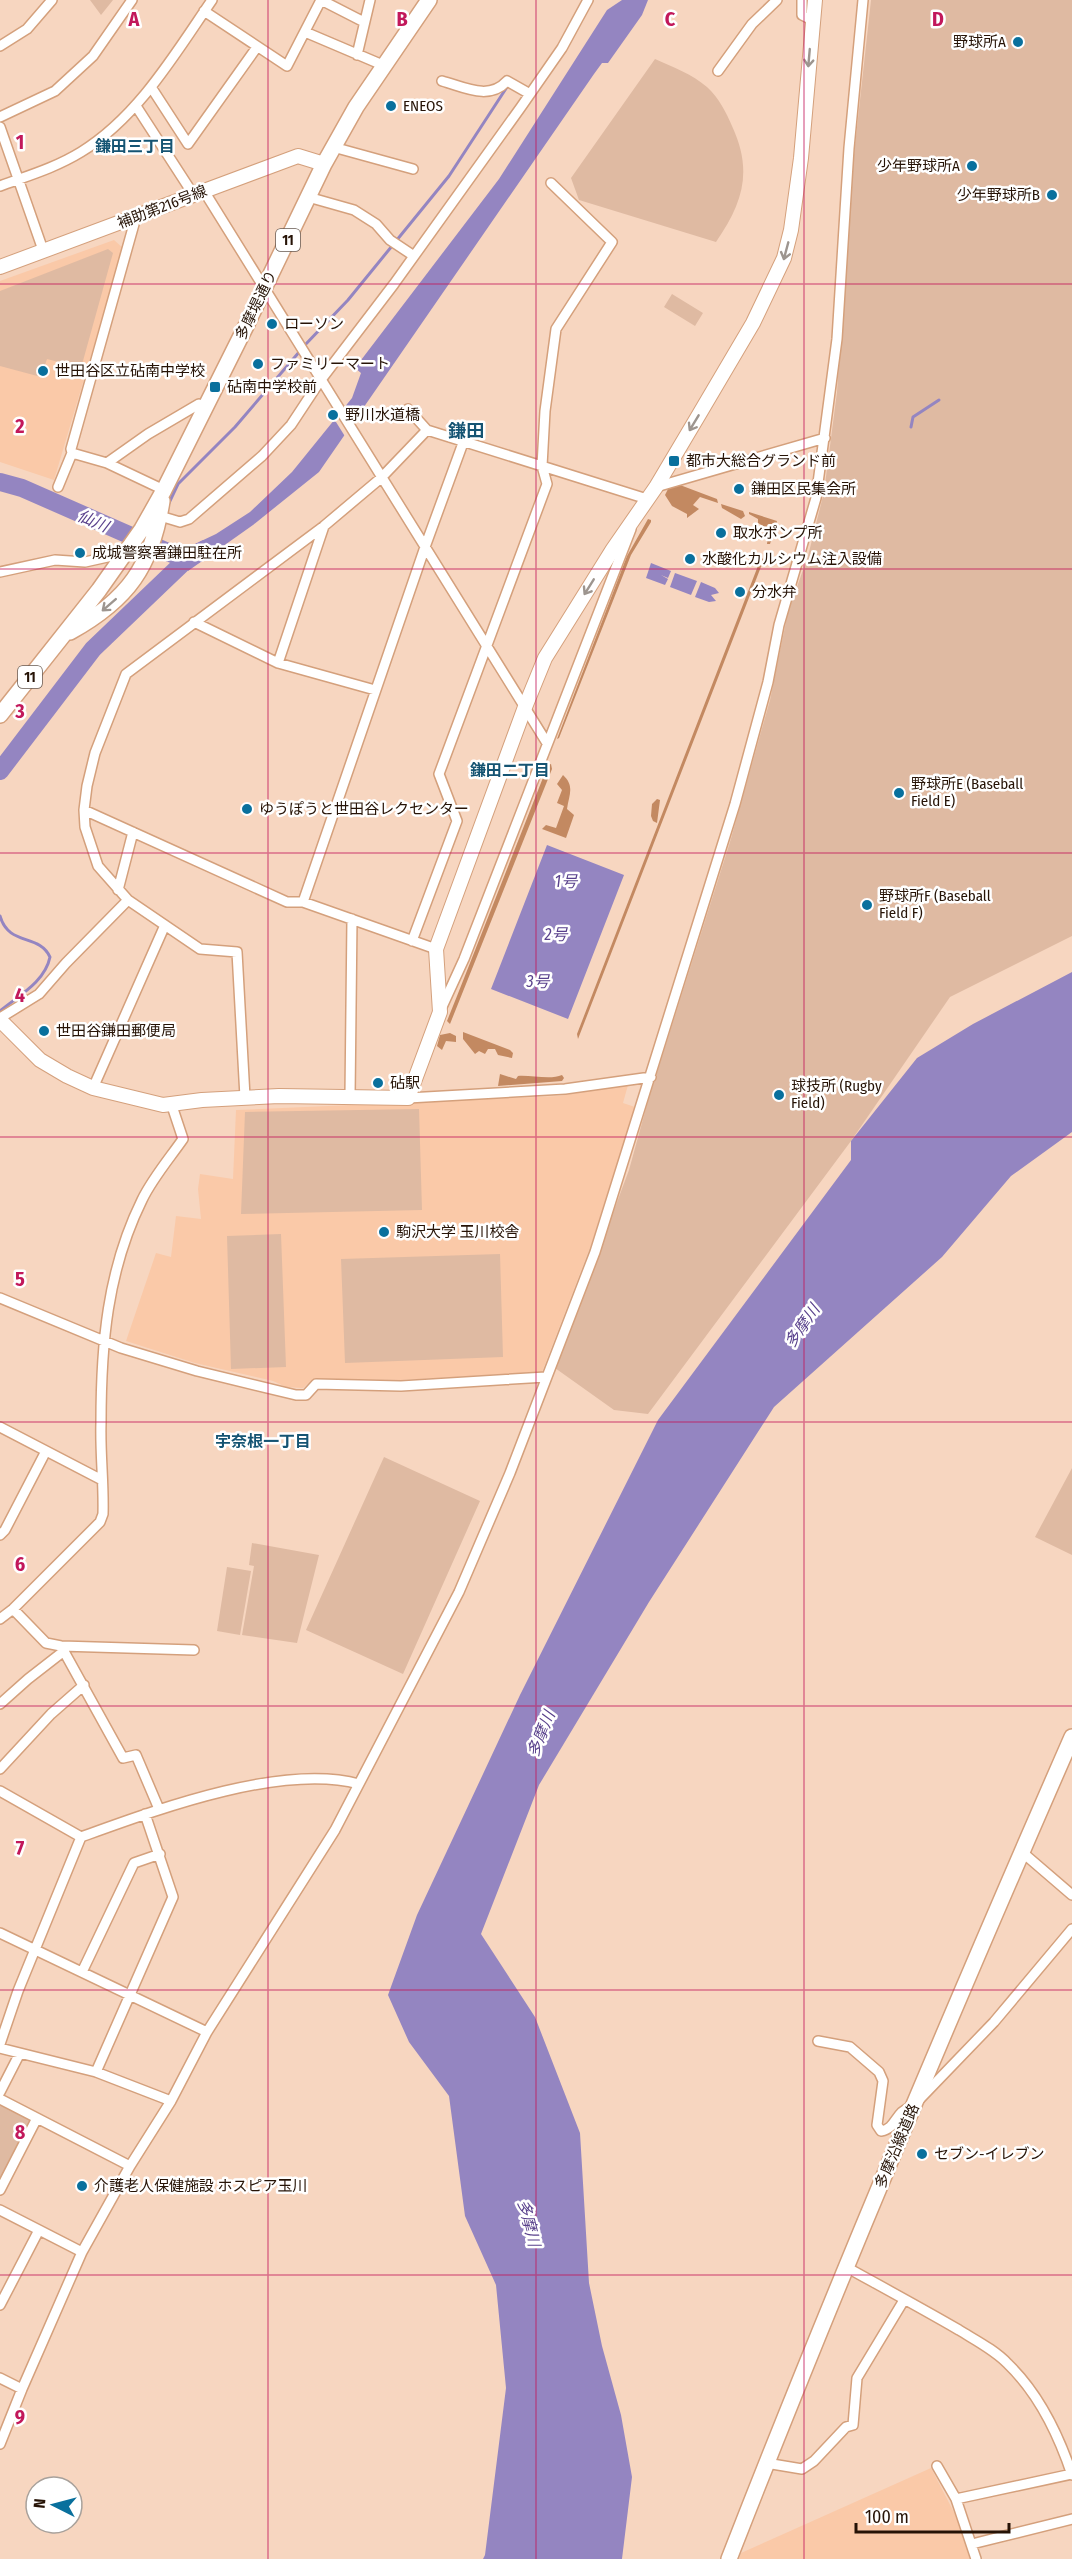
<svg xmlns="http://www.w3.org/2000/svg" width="1072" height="2559" font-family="'Fira Sans Condensed','Noto Sans JP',sans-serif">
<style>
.built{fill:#fac9a8}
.green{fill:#dfbaa2}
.forest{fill:#c38961}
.water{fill:#9485c1}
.pier{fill:#f7d6c0}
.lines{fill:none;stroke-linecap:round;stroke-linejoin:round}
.stream{stroke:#9485c1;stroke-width:3}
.river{stroke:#9485c1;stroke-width:18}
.street-casing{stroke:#d4a07c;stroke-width:12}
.secondary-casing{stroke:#d4a07c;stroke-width:16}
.primary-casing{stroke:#d4a07c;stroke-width:18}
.street{stroke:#fff;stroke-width:9}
.secondary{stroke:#fff;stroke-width:14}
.primary{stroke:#fff;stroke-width:15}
.oneway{stroke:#9d958f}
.grid{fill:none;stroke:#c2185b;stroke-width:1.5;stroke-opacity:0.55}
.poi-dot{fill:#09709d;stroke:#fff;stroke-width:2}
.labels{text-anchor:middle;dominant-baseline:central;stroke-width:5;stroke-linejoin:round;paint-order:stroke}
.shield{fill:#fff;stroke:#675a51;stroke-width:1.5}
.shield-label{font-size:14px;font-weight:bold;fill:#261306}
.poi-label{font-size:15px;fill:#261306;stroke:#fff;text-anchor:start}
.street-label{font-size:15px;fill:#261306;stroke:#fff}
.neighbourhood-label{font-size:16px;font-weight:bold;fill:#155473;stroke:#fff}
.water-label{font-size:16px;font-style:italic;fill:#59418c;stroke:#fff}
.quarter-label{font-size:18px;font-weight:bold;fill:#155473;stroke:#fff}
.grid-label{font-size:20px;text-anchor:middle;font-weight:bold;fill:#c2185b;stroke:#fff;stroke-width:5;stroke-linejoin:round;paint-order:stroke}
</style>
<rect width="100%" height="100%" fill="#f7d6c0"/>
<path class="built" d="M114,240L123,248L54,480L0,462V281Z
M628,1085L623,1103L635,1107L591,1245L542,1372L401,1380L313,1379L303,1388L286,1387L273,1381L195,1363L126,1341L156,1253L171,1257L176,1216L201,1219L198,1189L200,1174L233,1179L236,1110L559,1096Z
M931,2468L960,2524L970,2559H739L741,2553Z"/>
<path class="green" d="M90,0H113L101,15Z
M871,0H1072V936L950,997L851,1141L648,1414L614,1410L555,1368L629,1170L648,1101L730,842L770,700L788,612L808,556L824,492L837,392L851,182Z
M655,59C673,67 692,74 707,87C719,98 726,112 732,126C753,171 743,203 716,242L579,200L571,178Z
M108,249L113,253L81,368L47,359L41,377L0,366V291Z
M672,294L703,313L695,326L664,307Z
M419,1109L422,1210L241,1214L245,1112Z
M281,1234L286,1367L231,1369L227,1236Z
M500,1254L503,1357L345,1363L341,1259Z
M384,1457L480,1501L403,1674L306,1630Z
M1072,1468V1555L1035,1537Z
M252,1543L319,1555L297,1643L242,1635L254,1566L249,1565Z
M227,1567L251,1571L240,1635L217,1631Z
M3,2105L29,2119L30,2124L0,2182V2106Z"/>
<path class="forest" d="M680,485L717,499L718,503L700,497L693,505L699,509L687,518V514L672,506L665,495L669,487Z
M721,504L743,511L745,516L741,519L722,508Z
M749,512L777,521L770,544H767L768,536L763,533L765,527L758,523V519L749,514Z
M648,519L651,520V522L631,555L559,738L557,739L627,556Z
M761,558L764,559L578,1039L577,1034Z
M551,764L552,769L450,1024L447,1021L457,996L548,765Z
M563,775C575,786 569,795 567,809L574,815L566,838L542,829L546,825L556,828L564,806L557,803L562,790L557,784Z
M657,799L660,800L657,823L653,821L651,816L652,804Z
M463,1032L510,1050L513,1053L512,1058L498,1055L495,1049H488L485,1054L479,1051L475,1054L463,1039Z
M450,1033L456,1036V1042L446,1041L442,1050L437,1046L440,1035Z
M500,1074L516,1079L518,1076C531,1075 551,1080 562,1075L564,1078L562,1081L498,1086Z"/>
<path class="water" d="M622,0H648L642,15L608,63H602L594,74L319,472L253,525L188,571L178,552L216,534L250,512L292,472L352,398L361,373L355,368L499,179L607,10Z
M651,563L671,571L668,578L661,575L668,579L665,585L646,578Z
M675,573L697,581L691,595L670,587Z
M701,582L715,588L719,593L711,595L716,601L709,602L695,597Z
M547,845L624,875L568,1019L491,989Z
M1072,972V1132L1011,1176L942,1257L774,1407L649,1602L539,1785L481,1934L535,2017L580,2133L589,2283L602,2346L621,2415L632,2477L622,2559H483L485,2555L506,2388L496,2285L465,2216L449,2096L409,2042L388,1995L417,1915L520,1695L658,1420L851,1160V1141L917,1058L973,1024Z"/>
<path class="pier" d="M342,405L355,425L346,438L336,422L331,419Z"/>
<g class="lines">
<path class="stream" d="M304,346L348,300L449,176L507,87
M911,427L913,417L939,400
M168,505L178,484L235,427L300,351
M0,916C9,947 39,933 50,957C45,982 18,996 0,1011"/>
<path class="river" d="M0,482L22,488L186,560
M0,771L93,649L186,560L205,549"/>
<defs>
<path id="street" d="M802,0V15L812,20
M204,11L287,66L321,0L364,22
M305,32L385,66
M0,46L27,29L52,0
M357,55L370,0
M718,71L752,24L777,0
M442,81C464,87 489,101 507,81L530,94
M151,87L188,144L257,47
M136,106L193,194
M0,117L55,91L93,56L132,0
M0,127L43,250
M333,147L413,169
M0,186C27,176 55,168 81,152C138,117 175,54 212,0
M204,191L547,743
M308,197L354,210L376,224L390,240L414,256
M408,409L427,430L647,499
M72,453L107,463L164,490
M107,463L148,434L199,404L205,407
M58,487L72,453L71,449L136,217
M656,487L825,438
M160,516L180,522L189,519L262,456L291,425L320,381L394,284L521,107L562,48L588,0
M0,572L55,560L85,562L112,556L121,559
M194,622L278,663L375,690
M278,663L324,526
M84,810L287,902H303L436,949
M118,890L133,832
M303,902L425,547L463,443
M412,941L457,821L439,774L547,484L542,466L545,411L556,329L612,242L551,183
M442,1007L464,959L631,529
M0,1018L39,994L66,963L128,900
M93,1088L165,925
M350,1096L352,919
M245,1097L237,952L200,949L128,900L98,866L85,827L84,810L87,786L95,753L126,674L324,526L381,478L427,430
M408,1098L565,1089L651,1077
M0,1298L121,1348L197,1371L296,1395H306L316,1384L401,1386L546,1377
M0,1427L102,1480
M0,1535L5,1530L46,1451
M13,1609L46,1643L61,1646L194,1650
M0,1619L13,1609L100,1522L103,1514C104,1484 100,1453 101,1423C101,1345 107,1271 142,1200C152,1179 169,1159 183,1139L171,1103
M61,1646L123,1758L136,1755L159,1809
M0,1704L28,1679L64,1651
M0,1769L51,1714L84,1685
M0,1791L81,1837
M1022,1852L1072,1895
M0,1933L207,2032
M82,1972L134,1863L160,1854
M818,2041L850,2047L879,2072L883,2081L877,2125L881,2131C893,2129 894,2120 902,2112C906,2109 911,2106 915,2104L994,2022L1072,1929
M0,2044L18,1991L81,1837C156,1810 281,1763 359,1784
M0,2048L96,2072L171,2101
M96,2072L173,1897L145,1814
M0,2092L20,2053
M0,2099L130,2166
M0,2190L37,2118
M0,2210L82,2252
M846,2267C884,2288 921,2308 959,2330C975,2340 995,2350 1008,2364C1038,2393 1059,2436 1072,2475
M0,2305L39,2230
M0,2378L22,2389
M0,2444L22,2389L82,2252L130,2166L171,2101L207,2032L335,1830L459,1592L510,1473L595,1252L735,804L768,682L779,625L816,498L837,339L849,148L863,0
M766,2463L802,2469L814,2461L846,2427L853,2425L857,2378L904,2300
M937,2466L956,2499L976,2559
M956,2499L1072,2474
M972,2544L1072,2519"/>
<path id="secondary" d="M0,267L298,156L324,164
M0,1020L40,1060L67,1076L93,1088L163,1105L202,1100L279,1096L408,1098L440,1012L436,949L525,707L545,658L613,549L656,487L697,418L753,323L784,258L791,230L801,158L815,0"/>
<path id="primary" d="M70,632C128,600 152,566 162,501
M0,715L99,590L142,529L164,490L245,328L324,164L356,107L429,0
M729,2559C837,2282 953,2009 1072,1737"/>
</defs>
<use href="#street" class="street-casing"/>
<use href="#secondary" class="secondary-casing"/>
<use href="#primary" class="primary-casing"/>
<use href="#street" class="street"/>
<use href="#secondary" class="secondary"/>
<use href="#primary" class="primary"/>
</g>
<defs><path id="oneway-shaft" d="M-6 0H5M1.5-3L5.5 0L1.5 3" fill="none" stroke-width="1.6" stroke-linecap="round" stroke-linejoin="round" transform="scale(1.5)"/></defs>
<g class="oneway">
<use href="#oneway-shaft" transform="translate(809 58) rotate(95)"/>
<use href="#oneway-shaft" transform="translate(786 251) rotate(105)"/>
<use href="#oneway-shaft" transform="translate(694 423) rotate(121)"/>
<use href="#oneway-shaft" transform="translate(589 587) rotate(122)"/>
<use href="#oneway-shaft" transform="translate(109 605) rotate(139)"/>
</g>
<path class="grid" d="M268,0V2559M536,0V2559M804,0V2559M0,284H1072M0,569H1072M0,853H1072M0,1137H1072M0,1422H1072M0,1706H1072M0,1990H1072M0,2275H1072"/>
<g class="poi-dot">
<circle cx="1018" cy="42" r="6"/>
<circle cx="391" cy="106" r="6"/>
<circle cx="972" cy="166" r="6"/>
<circle cx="1052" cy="195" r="6"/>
<circle cx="272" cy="324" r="6"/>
<circle cx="258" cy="364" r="6"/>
<circle cx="43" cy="371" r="6"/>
<rect x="209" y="381" width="12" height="12" rx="3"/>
<circle cx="333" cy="415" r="6"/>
<rect x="668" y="455" width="12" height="12" rx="3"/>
<circle cx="739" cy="489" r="6"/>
<circle cx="721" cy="533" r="6"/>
<circle cx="80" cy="553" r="6"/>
<circle cx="690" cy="559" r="6"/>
<circle cx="740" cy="592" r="6"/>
<circle cx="899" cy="793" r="6"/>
<circle cx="247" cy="809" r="6"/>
<circle cx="867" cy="905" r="6"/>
<circle cx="44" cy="1031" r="6"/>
<circle cx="378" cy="1083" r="6"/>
<circle cx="779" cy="1095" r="6"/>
<circle cx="384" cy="1232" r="6"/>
<circle cx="922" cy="2154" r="6"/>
<circle cx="82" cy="2186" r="6"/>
</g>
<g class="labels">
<g class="shield">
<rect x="276" y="229" width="24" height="22" rx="4.5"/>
<rect x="18" y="666" width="24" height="22" rx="4.5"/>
</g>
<g class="shield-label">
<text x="288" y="240">11</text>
<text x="30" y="677">11</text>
</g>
<g class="poi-label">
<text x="1006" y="42" text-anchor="end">野球所A</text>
<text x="403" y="106">ENEOS</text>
<text x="960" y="166" text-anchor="end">少年野球所A</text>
<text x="1040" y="195" text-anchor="end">少年野球所B</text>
<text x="284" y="324">ローソン</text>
<text x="270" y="364">ファミリーマート</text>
<text x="55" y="371">世田谷区立砧南中学校</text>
<text x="227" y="387">砧南中学校前</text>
<text x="345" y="415">野川水道橋</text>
<text x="686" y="461">都市大総合グランド前</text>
<text x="751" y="489">鎌田区民集会所</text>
<text x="733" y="533">取水ポンプ所</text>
<text x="92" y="553">成城警察署鎌田駐在所</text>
<text x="702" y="559">水酸化カルシウム注入設備</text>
<text x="752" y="592">分水弁</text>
<text x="911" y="784">野球所E (Baseball<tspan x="911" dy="17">Field E)</tspan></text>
<text x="259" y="809">ゆうぽうと世田谷レクセンター</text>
<text x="879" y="896">野球所F (Baseball<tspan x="879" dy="17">Field F)</tspan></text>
<text x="56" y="1031">世田谷鎌田郵便局</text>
<text x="390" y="1083">砧駅</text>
<text x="791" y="1086">球技所 (Rugby<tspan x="791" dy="17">Field)</tspan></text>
<text x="396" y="1232">駒沢大学 玉川校舎</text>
<text x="934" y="2154">セブン-イレブン</text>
<text x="94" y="2186">介護老人保健施設 ホスピア玉川</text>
</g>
<g class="street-label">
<text transform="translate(162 207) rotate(-21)">補助第216号線</text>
<text transform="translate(256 305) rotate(-64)">多摩堤通り</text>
<text transform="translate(897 2146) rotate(-67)">多摩沿線道路</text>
</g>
<g class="neighbourhood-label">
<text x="135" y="146">鎌田三丁目</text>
<text x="510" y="770">鎌田二丁目</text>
<text x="263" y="1441">宇奈根一丁目</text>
</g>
<g class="water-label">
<text transform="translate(93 521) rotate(23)">仙川</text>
<text x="566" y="881">1号</text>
<text x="556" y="934">2号</text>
<text x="538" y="981">3号</text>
<text transform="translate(802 1326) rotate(-55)">多摩川</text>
<text transform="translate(541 1734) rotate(-68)">多摩川</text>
<text transform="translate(529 2223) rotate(76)">多摩川</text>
</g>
<g class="quarter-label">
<text x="466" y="431">鎌田</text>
</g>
</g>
<g class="grid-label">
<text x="134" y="26">A</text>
<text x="402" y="26">B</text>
<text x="670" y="26">C</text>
<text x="938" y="26">D</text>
<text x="20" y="149">1</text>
<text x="20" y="433">2</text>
<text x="20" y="718">3</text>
<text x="20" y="1002">4</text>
<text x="20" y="1286">5</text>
<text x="20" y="1571">6</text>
<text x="20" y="1855">7</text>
<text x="20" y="2139">8</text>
<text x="20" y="2424">9</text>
</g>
<g transform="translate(54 2505) rotate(276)"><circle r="28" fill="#ffffff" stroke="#a8a19b" stroke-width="1.5"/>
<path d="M0-4.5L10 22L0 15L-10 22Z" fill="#09709d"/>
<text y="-9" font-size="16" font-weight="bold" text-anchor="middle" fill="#261306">N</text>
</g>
<path d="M856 2523v9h153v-9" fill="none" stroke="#261306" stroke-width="3"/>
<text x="865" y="2523" font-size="18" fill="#261306" stroke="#ffffff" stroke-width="4.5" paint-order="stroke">100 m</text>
</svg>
